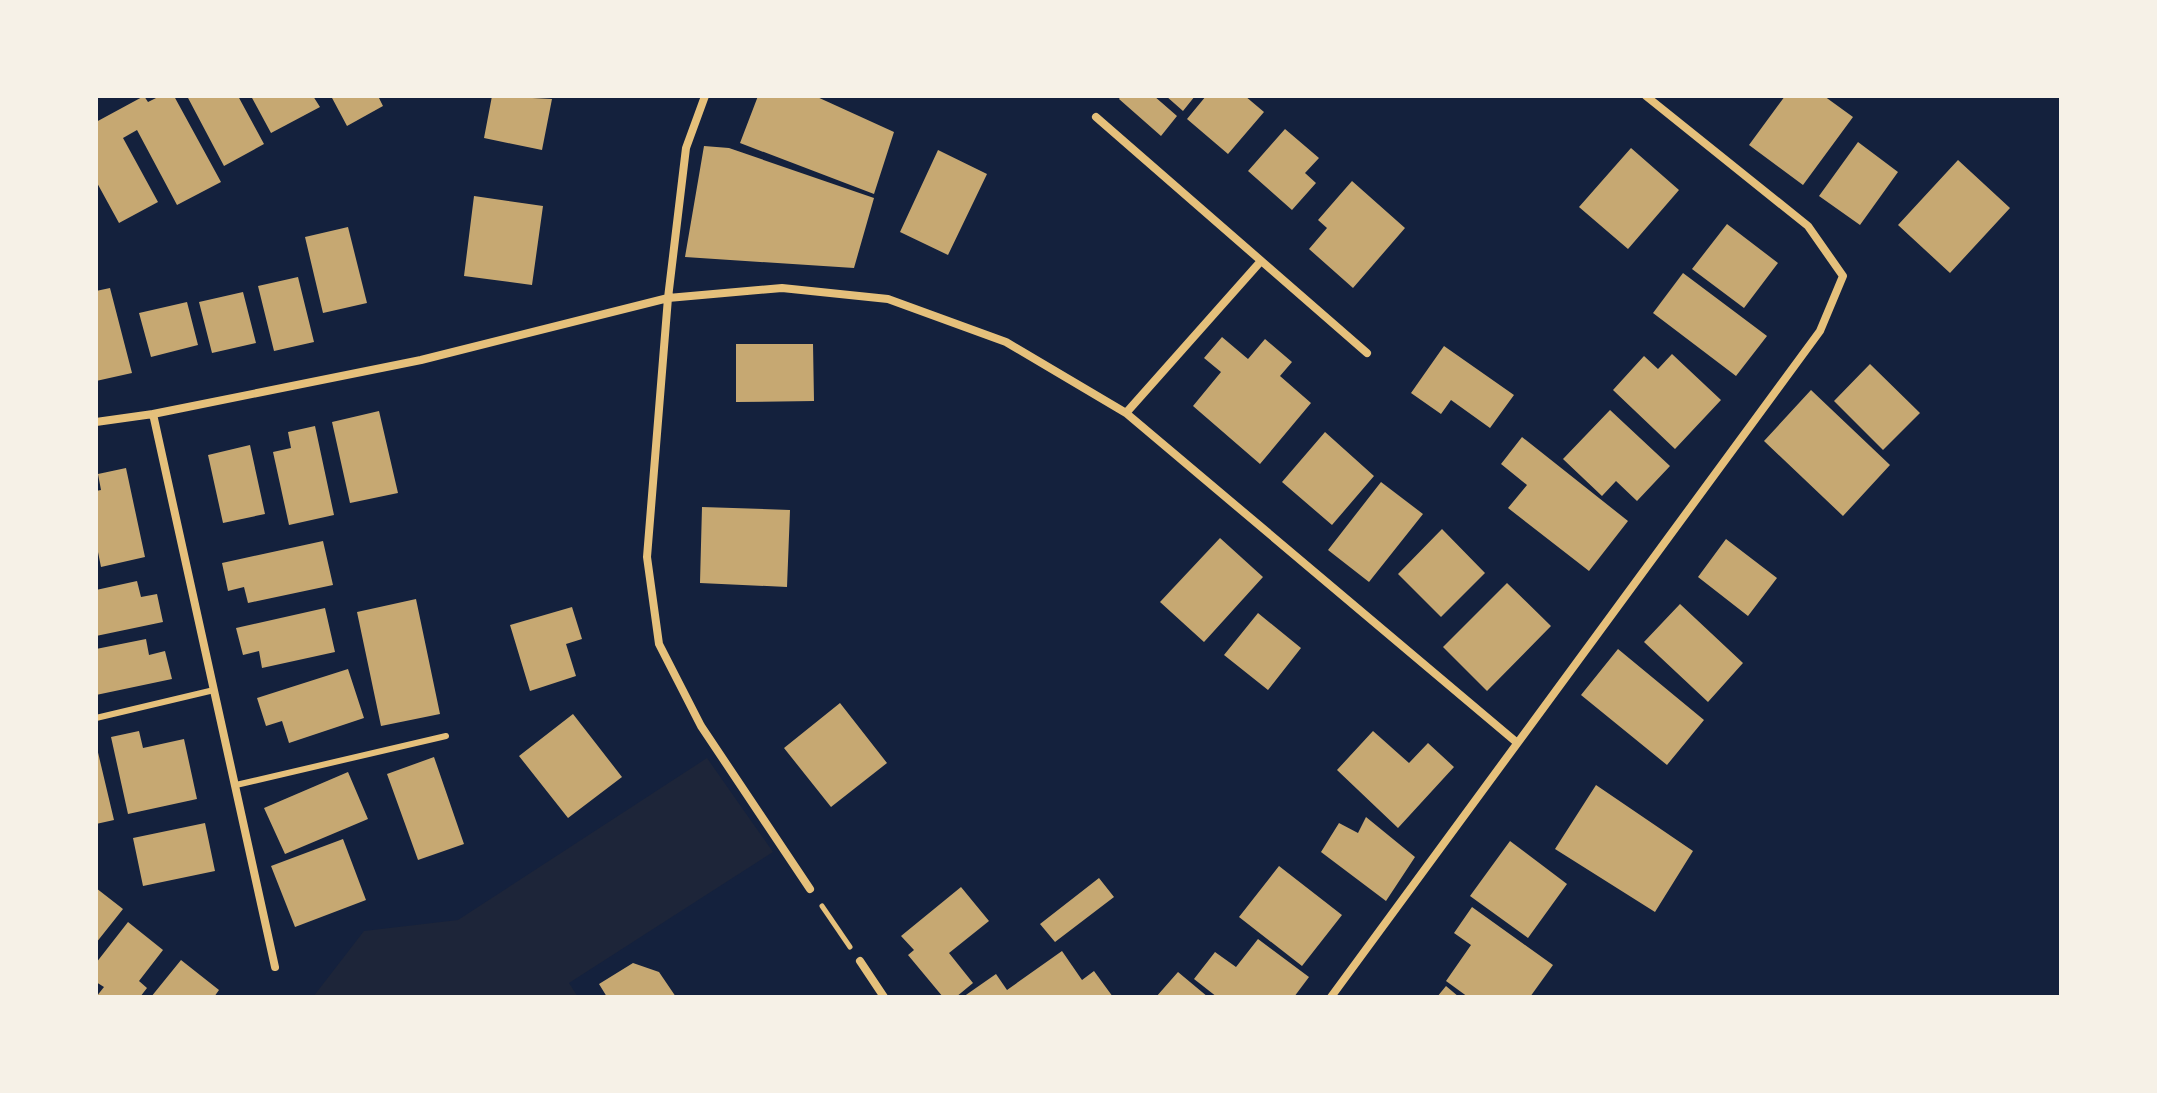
<svg xmlns="http://www.w3.org/2000/svg" width="2157" height="1093" font-family="'PT Serif',serif">
<style>
.green{fill:#1d2539}
.building{fill:#c6a872}
.lines{fill:none;stroke-linecap:round;stroke-linejoin:round}
.path{stroke:#e5c07b;stroke-width:5}
.service{stroke:#e5c07b;stroke-width:6}
.minor{stroke:#e5c07b;stroke-width:8}
</style>
<rect width="100%" height="100%" fill="#14213d"/>
<path class="green" d="M707,758L773,852L569,983L578,997H313L364,931L458,920Z"/>
<path class="building" d="M144,96L148,102L160,96H174L221,182L177,205L137,130L123,138L158,202L119,223L96,181V122Z
M187,96H238L264,144L224,166Z
M251,96H313L320,107L271,133Z
M331,96H378L383,106L347,126Z
M492,96L552,99L542,150L484,138Z
M758,96H815L894,132L874,194L740,143Z
M1121,96H1154L1177,116L1161,136L1119,99Z
M1166,96H1195L1183,111Z
M1206,96H1245L1264,112L1228,154L1187,119Z
M1785,96H1824L1853,117L1803,185L1749,145Z
M1285,129L1319,158L1305,173L1316,183L1292,210L1248,171Z
M1858,142L1898,172L1860,225L1819,196Z
M704,146L729,148L874,198L854,268L685,257Z
M1631,148L1679,190L1628,249L1579,207Z
M938,150L987,174L948,255L900,232Z
M1958,160L2010,208L1950,273L1898,225Z
M1352,181L1405,228L1353,288L1309,249L1327,228L1318,220Z
M474,196L543,206L532,285L464,276Z
M1727,224L1778,263L1744,308L1692,269Z
M348,227L367,303L323,313L305,237Z
M1683,273L1767,336L1736,376L1653,313Z
M298,277L314,342L274,351L258,286Z
M110,288L132,373L96,381V291Z
M243,292L256,343L212,353L199,302Z
M187,302L198,345L151,357L139,313Z
M1222,337L1248,359L1265,339L1292,362L1280,376L1311,403L1260,464L1193,406L1221,372L1204,358Z
M736,344H813L814,401L736,402Z
M1444,346L1514,395L1490,428L1451,400L1441,414L1411,393Z
M1672,354L1721,400L1675,449L1613,390L1644,356L1658,369Z
M1870,364L1920,413L1883,450L1834,401Z
M1811,390L1890,465L1843,516L1764,441Z
M1610,410L1670,466L1637,501L1616,481L1602,496L1563,459Z
M379,411L398,493L350,503L332,422Z
M315,426L334,515L289,525L273,452L291,448L288,432Z
M1325,432L1374,476L1332,525L1282,482Z
M1522,437L1628,521L1589,571L1508,508L1527,485L1501,464Z
M250,445L265,514L223,523L208,455Z
M126,468L145,557L101,567L96,542V491L101,490L98,474Z
M1381,482L1423,514L1369,582L1328,550Z
M702,507L790,510L787,587L700,583Z
M1442,529L1485,573L1441,617L1398,574Z
M1220,538L1263,577L1204,642L1160,602Z
M1726,539L1777,578L1748,616L1698,577Z
M323,541L333,585L248,603L244,587L228,591L222,563Z
M137,581L141,597L157,594L163,622L96,636V590Z
M1507,583L1551,626L1487,691L1443,647Z
M416,599L440,714L381,726L357,612Z
M1680,604L1743,663L1708,702L1644,642Z
M572,607L582,639L566,644L576,676L530,691L510,625Z
M325,608L335,652L262,668L259,651L243,655L236,628Z
M1258,613L1301,648L1268,690L1224,655Z
M146,639L149,655L165,651L172,679L96,695V649Z
M1618,649L1704,720L1667,765L1581,695Z
M348,669L364,718L289,743L282,721L266,726L257,698Z
M840,703L887,763L831,807L784,748Z
M573,714L622,777L568,818L519,756Z
M139,731L143,748L184,739L197,799L128,814L111,737Z
M1373,731L1409,763L1428,743L1454,767L1398,828L1337,770Z
M96,744L114,820L96,824Z
M434,757L464,844L418,860L387,774Z
M348,772L368,819L285,854L264,808Z
M1596,785L1693,851L1655,912L1555,849Z
M1366,817L1415,857L1386,901L1321,852L1339,823L1358,833Z
M205,823L215,871L143,886L133,838Z
M343,839L366,900L295,927L271,866Z
M1510,841L1567,884L1528,938L1470,896Z
M1279,866L1342,915L1302,966L1239,917Z
M1099,878L1114,897L1055,942L1040,924Z
M961,887L989,921L949,953L973,983L956,997H943L908,955L914,950L901,936Z
M96,888L123,909L96,943Z
M1472,907L1553,965L1530,997H1468L1446,981L1471,945L1454,933Z
M128,922L163,950L139,981L147,988L140,997H96L104,987L96,982V963Z
M1258,939L1309,977L1294,997H1217L1194,979L1215,952L1236,967Z
M1062,951L1082,980L1094,971L1113,997H963L996,974L1007,990Z
M181,960L219,990L214,997H151Z
M633,963L659,972L676,997H607L599,984Z
M1178,972L1208,997H1156Z
M1446,986L1459,997H1437Z"/>
<g class="lines">
<path class="path" d="M822,906L850,947"/>
<path class="service" d="M96,718L214,690
M236,785L446,736"/>
<path class="minor" d="M705,96L686,148L668,298L647,557L659,644L701,726L810,889
M1096,117L1367,353
M1126,413L1261,261
M153,414L275,967
M96,422L153,414L421,360L668,298L782,288L888,299L1006,342L1126,413L1515,741
M860,961L884,997
M1331,997L1820,331L1843,276L1808,226L1646,96"/>
</g>
<rect width="2157" height="1093" fill="none" stroke="#f6f1e7" stroke-width="196"/>
</svg>
